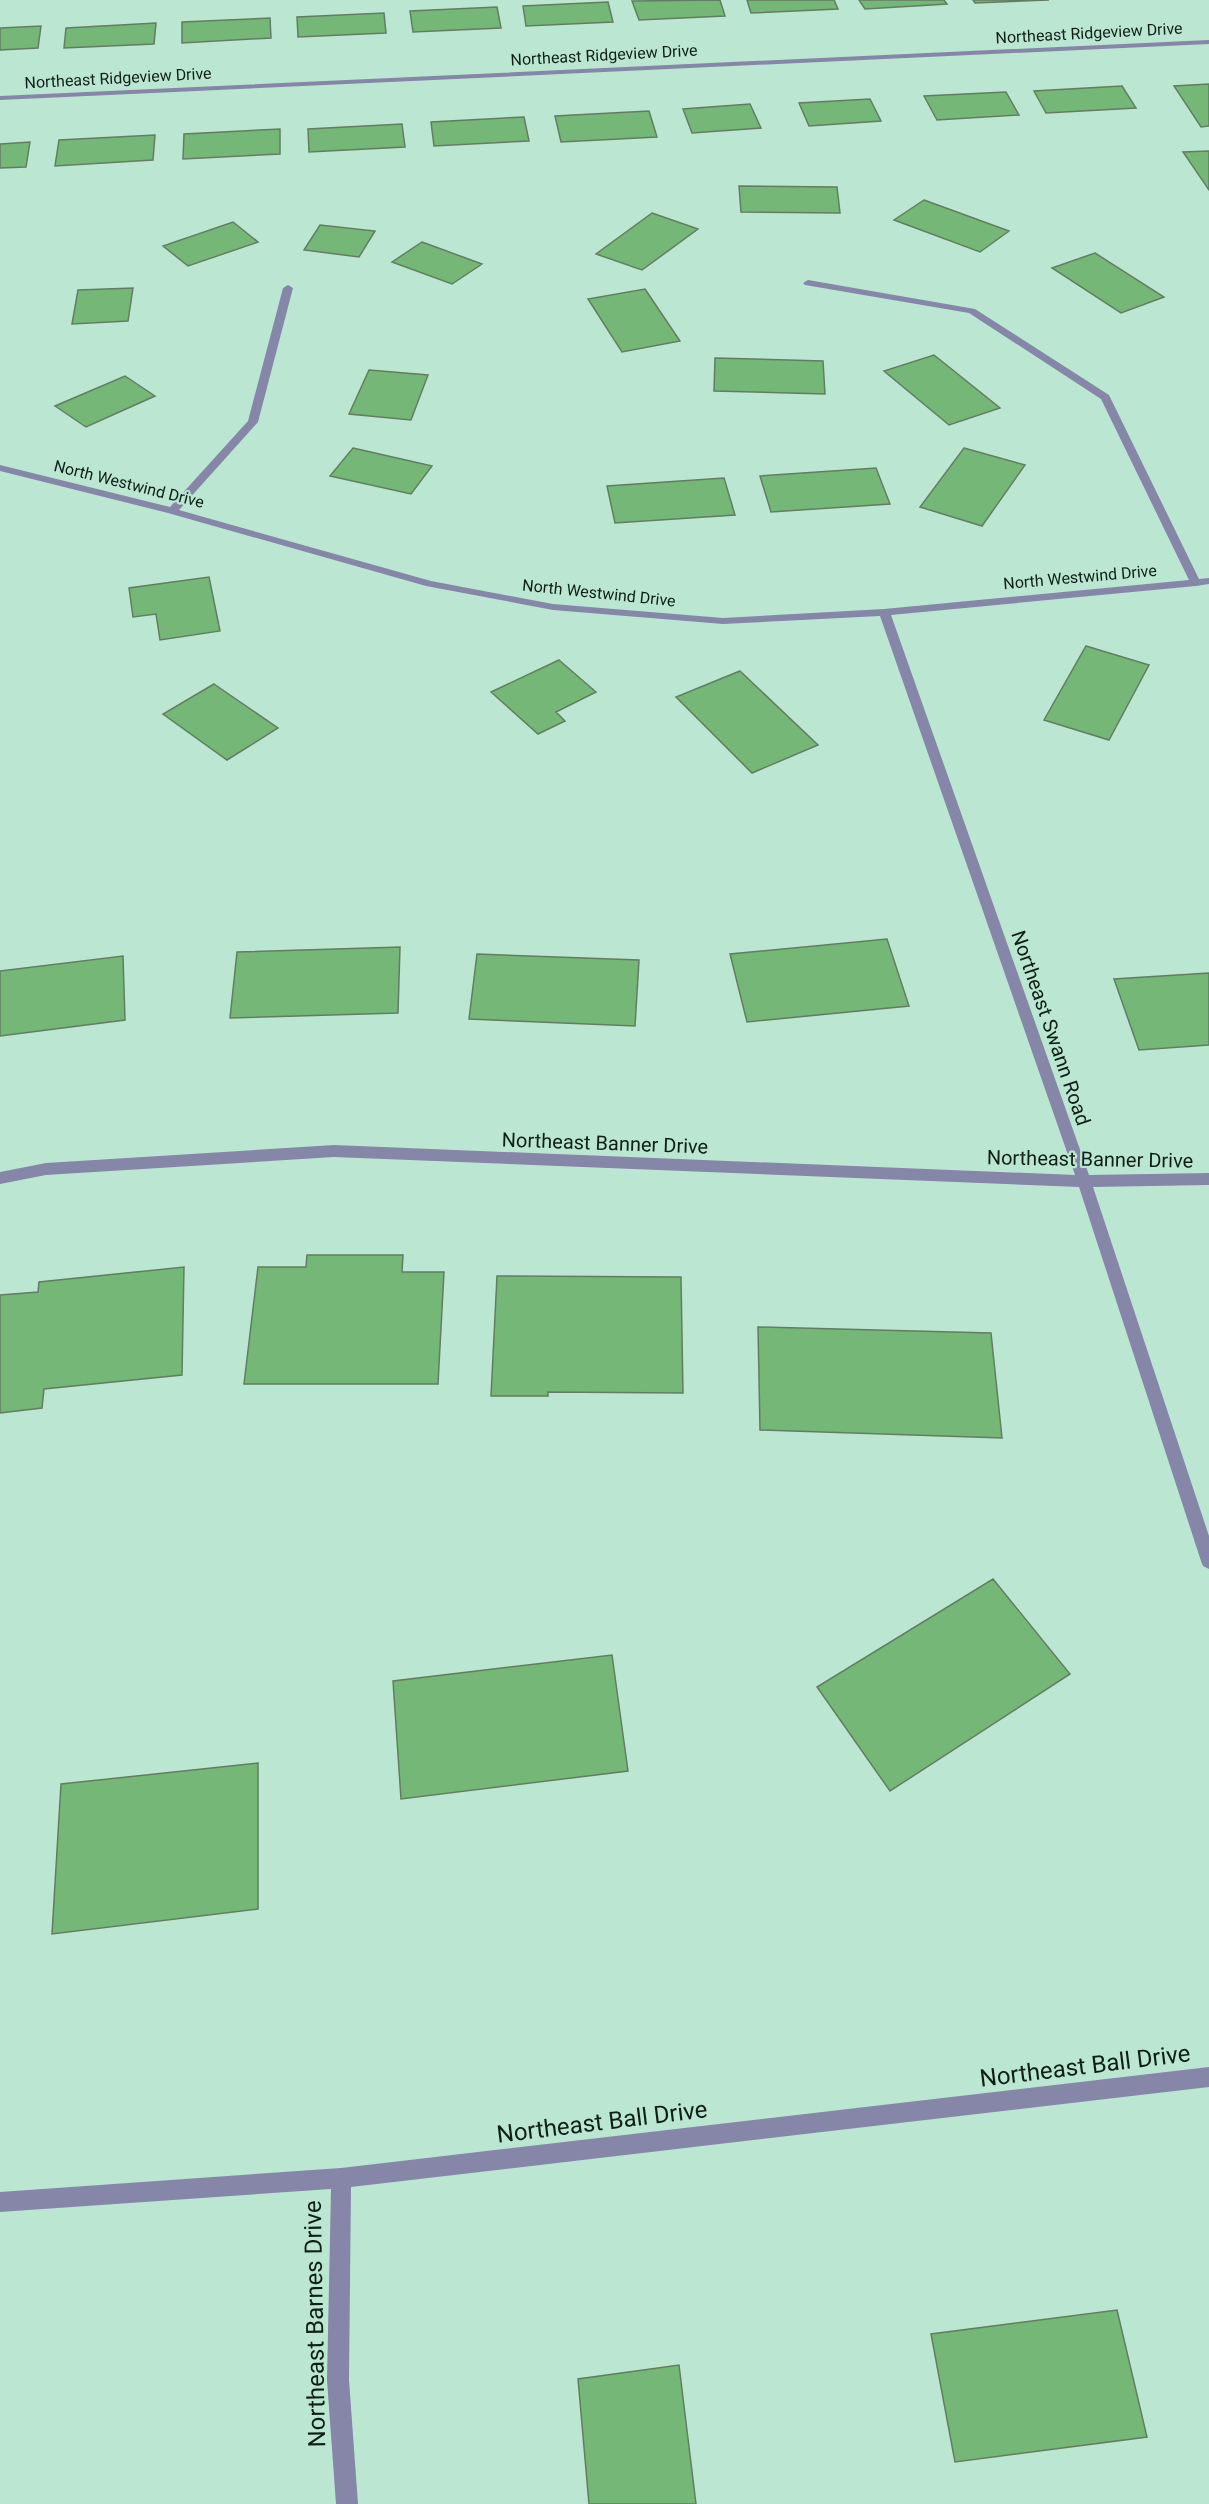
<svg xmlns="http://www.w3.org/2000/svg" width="1209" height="2504" font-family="Roboto,sans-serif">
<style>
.building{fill:#74b776;stroke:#627e62;stroke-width:1.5}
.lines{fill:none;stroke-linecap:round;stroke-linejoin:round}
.minor{fill:#8686a9;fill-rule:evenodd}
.labels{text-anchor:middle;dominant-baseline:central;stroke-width:4.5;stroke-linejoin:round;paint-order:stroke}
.far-street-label{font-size:16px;fill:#0e1f18;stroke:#bbe7d2}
.street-label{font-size:20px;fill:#0e1f18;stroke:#bbe7d2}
.near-street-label{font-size:24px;fill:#0e1f18;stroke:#bbe7d2}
</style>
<rect width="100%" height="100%" fill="#bbe7d2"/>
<path class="building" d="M720,0L725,16L639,20L632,1Z
M747,0H834L838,9L751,13Z
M859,0H944L947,4L865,9Z
M973,0H1049L975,3Z
M608,2L613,22L526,26L523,6Z
M497,7L501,28L413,32L410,11Z
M384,13L386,33L298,37L297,17Z
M270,18L271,38L182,43V22Z
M156,23L154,44L64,48L66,28Z
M41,26L38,48L0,50V28Z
M1209,84V126L1201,127L1174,86Z
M1122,86L1136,108L1046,113L1034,91Z
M1006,92L1019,115L937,120L924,96Z
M870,99L881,121L809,126L799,103Z
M750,104L761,128L692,133L683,109Z
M649,111L657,137L561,142L555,116Z
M524,117L529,141L434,146L431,122Z
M402,124L405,147L309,152L308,129Z
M280,129V154L183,159L184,134Z
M155,135L153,160L55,166L59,140Z
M30,142L26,167L0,168V144Z
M1209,151V190L1183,152Z
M739,186L837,187L840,213L741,212Z
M924,200L1009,231L980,252L894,220Z
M652,213L698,229L642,270L596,254Z
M233,222L258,242L188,266L163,246Z
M320,225L375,231L359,257L304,250Z
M422,242L482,264L452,284L392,262Z
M1095,253L1164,297L1121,313L1052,268Z
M133,288L128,321L72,324L78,290Z
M645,289L680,341L622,352L588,299Z
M934,355L1000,408L949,425L884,371Z
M715,358L823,361L825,394L714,391Z
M369,370L428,375L411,420L349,414Z
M125,376L155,396L86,427L55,406Z
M353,448L432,466L411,494L330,476Z
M964,448L1025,465L982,526L920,507Z
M876,468L890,504L771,512L760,476Z
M724,478L735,515L615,523L607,486Z
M209,577L220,631L160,640L156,614L133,617L129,588Z
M1086,646L1149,665L1109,740L1044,720Z
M559,660L596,692L556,712L565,721L538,734L491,692Z
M740,671L818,745L752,773L676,697Z
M214,684L278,728L227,760L163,714Z
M887,939L909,1006L747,1022L730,954Z
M400,947L398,1013L230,1018L237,952Z
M477,954L639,960L635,1026L469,1019Z
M123,956L125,1020L0,1036V971Z
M1209,973V1045L1139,1050L1114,979Z
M307,1255H403L402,1272H444L438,1384H244L258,1267H306Z
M184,1267L182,1375L44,1389L42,1408L0,1413V1295L38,1292L39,1282Z
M497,1276L681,1277L683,1393L548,1392V1396H491Z
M758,1327L991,1333L1002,1438L760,1430Z
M993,1579L1070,1674L890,1791L817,1687Z
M612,1655L628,1771L401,1799L393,1681Z
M258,1763V1909L52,1934L61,1784Z
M1117,2310L1147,2437L955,2462L931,2334Z
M679,2365L696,2504H589L578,2379Z"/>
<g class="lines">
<path class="minor" d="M1209,40V44L0,100V96Z
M808,280L975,309L1109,395L1199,579L1209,578V584L1196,586L891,615L1089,1175L1209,1173V1185L1093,1187L1209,1536V1569L1203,1566L1201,1561L1079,1187L334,1157L46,1175L0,1184V1172L46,1163L334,1145L1075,1175L880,616L723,624L553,610L426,586L168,513L0,471V465L170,507L248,421L283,288L288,285L293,288L258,422L179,510L431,581L553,604L723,618L884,609L1189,580L1101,399L969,313L805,285L803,283Z
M1209,2067V2087L351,2187L349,2380L358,2504H336L327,2380L331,2189L0,2212V2192L341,2168Z"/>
</g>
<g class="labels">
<g class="far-street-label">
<text transform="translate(1089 33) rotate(-3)">Northeast Ridgeview Drive</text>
<text transform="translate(604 55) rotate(-3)">Northeast Ridgeview Drive</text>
<text transform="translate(118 78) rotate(-3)">Northeast Ridgeview Drive</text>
<text transform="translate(129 484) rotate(14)">North Westwind Drive</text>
<text transform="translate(1080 577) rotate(-5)">North Westwind Drive</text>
<text transform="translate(599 593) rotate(6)">North Westwind Drive</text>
</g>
<g class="street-label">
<text transform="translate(1051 1028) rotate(71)">Northeast Swann Road</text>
<text transform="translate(605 1143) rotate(2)">Northeast Banner Drive</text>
<text transform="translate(1090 1159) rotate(1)">Northeast Banner Drive</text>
</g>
<g class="near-street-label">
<text transform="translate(1085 2066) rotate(-7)">Northeast Ball Drive</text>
<text transform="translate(602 2122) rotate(-7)">Northeast Ball Drive</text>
<text transform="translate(315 2324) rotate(-91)">Northeast Barnes Drive</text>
</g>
</g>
</svg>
